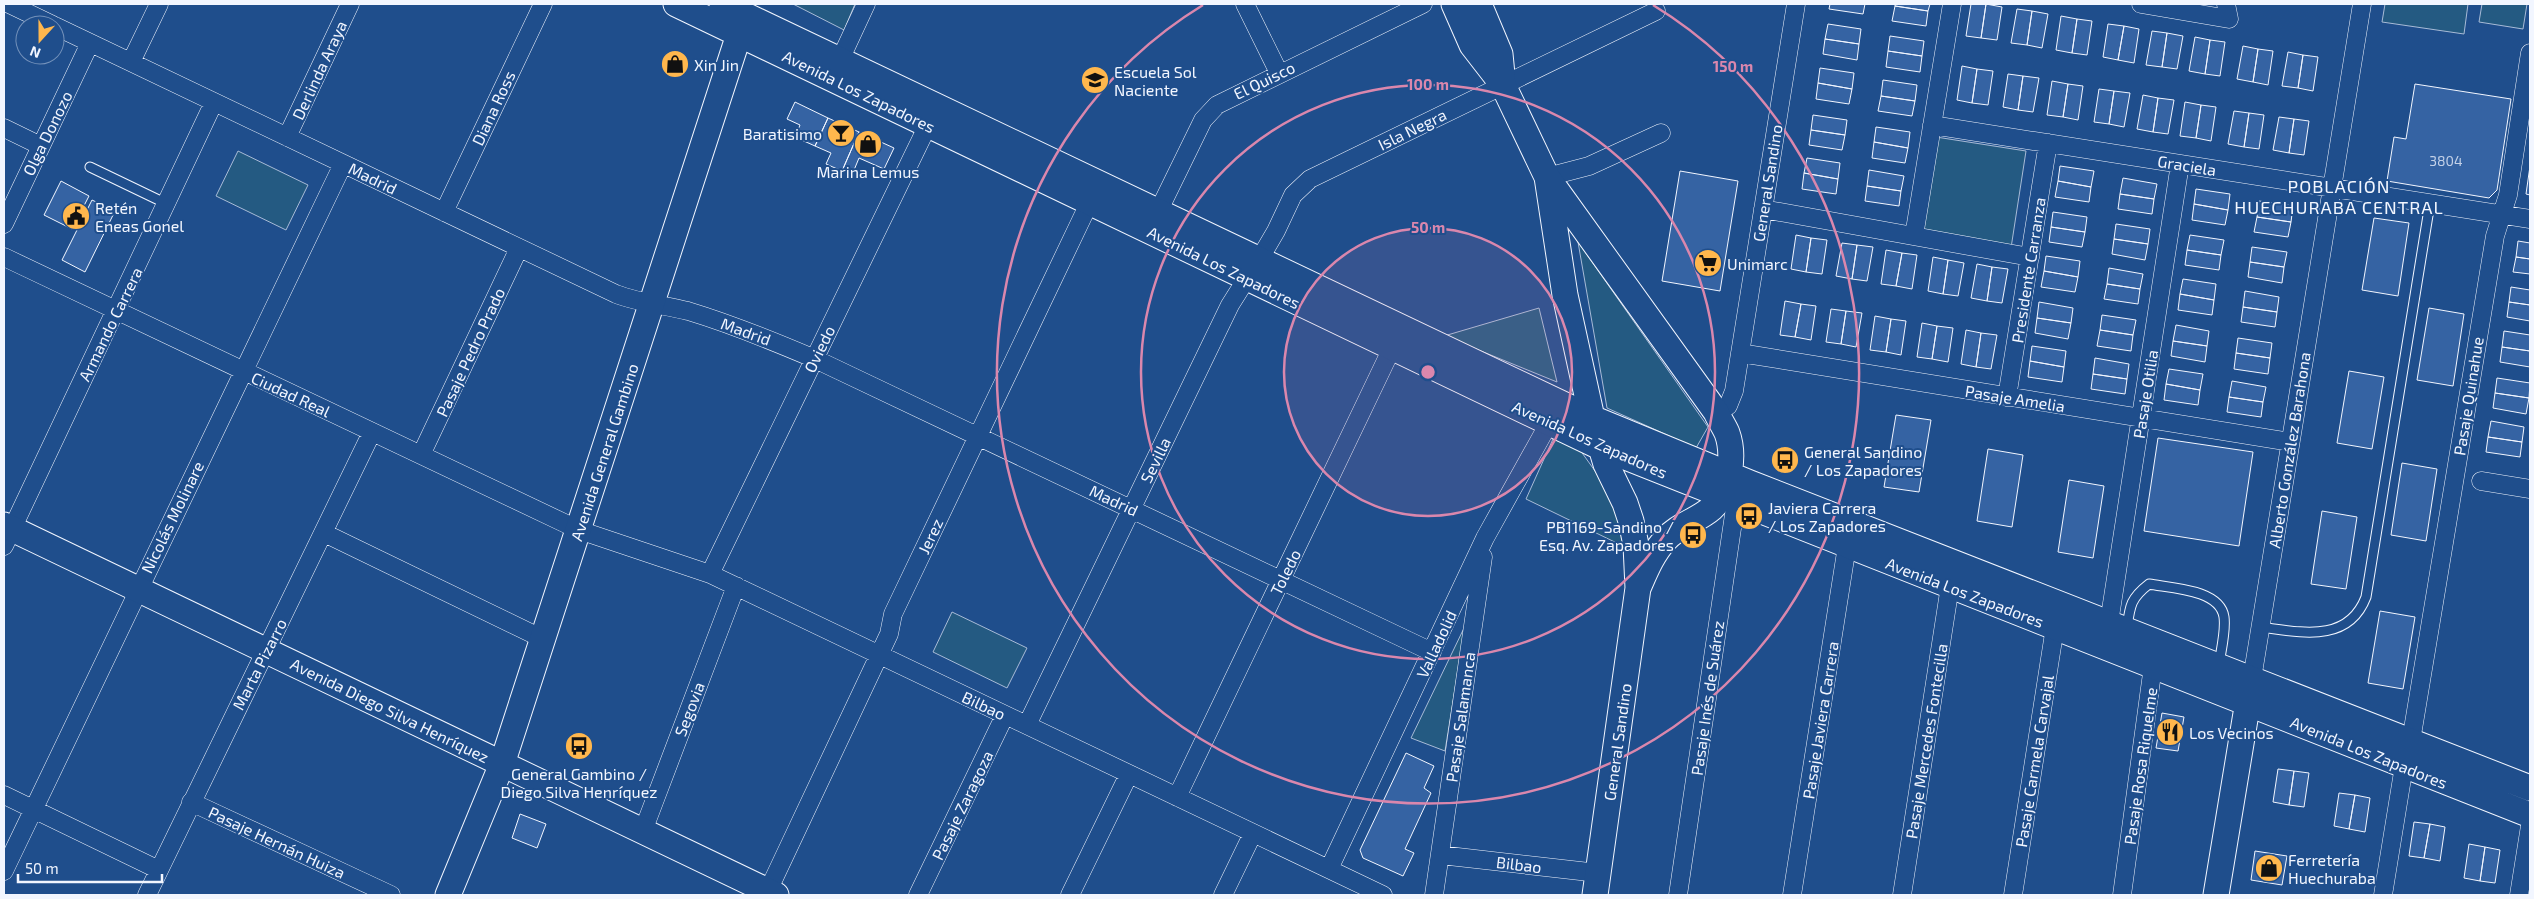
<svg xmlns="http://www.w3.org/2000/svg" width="2534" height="899" font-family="'Exo 2',sans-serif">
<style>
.green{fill:#245a82;stroke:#a8bbd7}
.building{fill:#3563a3;stroke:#f2f6ff}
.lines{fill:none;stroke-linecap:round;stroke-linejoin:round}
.lane-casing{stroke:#f2f6ff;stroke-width:11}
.street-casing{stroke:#f2f6ff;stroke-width:19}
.secondary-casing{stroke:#f2f6ff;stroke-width:27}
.lane{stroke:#1f4e8c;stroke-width:9}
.street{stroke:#1f4e8c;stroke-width:18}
.secondary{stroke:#1f4e8c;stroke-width:25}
.ring{fill:none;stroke:#da87ad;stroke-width:2.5}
.labels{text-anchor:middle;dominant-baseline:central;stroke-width:4;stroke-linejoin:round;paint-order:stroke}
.number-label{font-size:14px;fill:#c3d1e8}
.poi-label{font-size:16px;fill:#f2f6ff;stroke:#1f4e8c;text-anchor:start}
.street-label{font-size:16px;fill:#f2f6ff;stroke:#1f4e8c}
.neighbourhood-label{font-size:18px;letter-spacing:1px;fill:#f2f6ff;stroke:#1f4e8c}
.centre{fill:#da87ad;stroke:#1f4e8c;stroke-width:2.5}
.ring-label{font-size:15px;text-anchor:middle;font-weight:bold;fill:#da87ad;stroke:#1f4e8c;stroke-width:4;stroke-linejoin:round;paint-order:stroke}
</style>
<rect width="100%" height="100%" fill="#1f4e8c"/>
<path class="green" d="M793,4H855L844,30Z
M2385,4H2468L2464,34L2382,22Z
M2482,4H2527L2523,29L2479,22Z
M1936,137L2026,151L2011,248L1921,234Z
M238,151L308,185L286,230L216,196Z
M1578,242L1708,427L1696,448L1607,408Z
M1539,308L1557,382L1444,336Z
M1553,439L1580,450L1623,510V546L1526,499Z
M952,612L1027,648L1007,688L933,652Z
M1465,626L1445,751L1411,738Z"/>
<path class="building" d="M1830,4H1865L1863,14L1829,9Z
M1895,4H1930L1928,11L1895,6Z
M1971,4H1986L1981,38L1966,36Z
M1986,4L2002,7L1997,40L1981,38Z
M1895,6L1928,11L1926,26L1892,21Z
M2017,9L2032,11L2027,45L2011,43Z
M2032,11L2048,14L2042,48L2027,45Z
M2061,16L2077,19L2072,53L2056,50Z
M2077,19L2092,21L2087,55L2072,53Z
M1828,24L1861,29L1859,44L1825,39Z
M2108,24L2124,26L2118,60L2103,57Z
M2124,26L2139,29L2134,63L2118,60Z
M2152,31L2167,33L2162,67L2146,65Z
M2167,33L2183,36L2177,69L2162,67Z
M1890,36L1924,41L1922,56L1888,51Z
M2195,37L2210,40L2205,74L2189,71Z
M1825,39L1859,44L1857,60L1823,54Z
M2210,40L2225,42L2220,76L2205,74Z
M2243,46L2258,49L2253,82L2237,79Z
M2258,49L2273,51L2268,85L2253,82Z
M1888,51L1922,56L1920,72L1886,67Z
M671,52L687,59L680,75L664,68Z
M2288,52L2303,55L2298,88L2282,86Z
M2303,55L2318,57L2313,91L2298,88Z
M1962,66L1977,69L1972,103L1957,100Z
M1820,68L1854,73L1852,89L1818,83Z
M1977,69L1993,71L1988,105L1972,103Z
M2008,74L2023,76L2018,110L2003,107Z
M2023,76L2039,78L2033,112L2018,110Z
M1883,80L1917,85L1915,101L1881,96Z
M2052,81L2068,84L2063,117L2047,115Z
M1818,83L1852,89L1849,104L1816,99Z
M2068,84L2083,86L2078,120L2063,117Z
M2415,84L2511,99L2497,190L2489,198L2387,181L2394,137L2406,139Z
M2099,89L2114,91L2109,124L2094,122Z
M2114,91L2130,93L2124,127L2109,124Z
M2143,95L2158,98L2153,132L2137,129Z
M1881,96L1915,101L1912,116L1878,111Z
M2158,98L2174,100L2168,134L2153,132Z
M795,102L828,118L815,146L795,137L800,125L787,119Z
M2185,102L2201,105L2196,138L2180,136Z
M2201,105L2216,107L2211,141L2196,138Z
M2234,111L2249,113L2244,147L2228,144Z
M2249,113L2264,115L2259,149L2244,147Z
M1813,115L1847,120L1845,135L1811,130Z
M2279,117L2294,119L2289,153L2273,150Z
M828,118L859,132L842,171L826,164L831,153L815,146Z
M2294,119L2309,121L2304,155L2289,153Z
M1876,127L1910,132L1908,148L1874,142Z
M1811,130L1845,135L1842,150L1809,145Z
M859,132L894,148L884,169L859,158L852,175L842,171Z
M1874,142L1908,148L1905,163L1872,158Z
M1807,158L1840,163L1838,179L1804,173Z
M2060,166L2094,171L2091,187L2058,181Z
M2530,166V195L2526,194Z
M1869,170L1904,176L1901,191L1867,186Z
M1680,171L1738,181L1720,291L1662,281Z
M1804,173L1838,179L1836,194L1802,189Z
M2123,178L2157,184L2154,199L2120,194Z
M61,181L89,196L72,229L44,215Z
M2058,181L2091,187L2089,202L2055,197Z
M1867,186L1901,191L1899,206L1865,201Z
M2196,189L2230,194L2228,210L2194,204Z
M2120,194L2154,199L2152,214L2118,209Z
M92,200L115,211L85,272L62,260Z
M2259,201L2293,206L2291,222L2257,217Z
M2194,204L2228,210L2225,225L2192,220Z
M2053,212L2087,217L2085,232L2051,227Z
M2257,217L2291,222L2288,237L2254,232Z
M2374,218L2409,223L2398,296L2362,290Z
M2116,224L2150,229L2148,244L2114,239Z
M2051,227L2085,232L2082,247L2049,242Z
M1796,235L1811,238L1806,272L1791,269Z
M2190,235L2224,240L2221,255L2187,250Z
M1811,238L1827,240L1822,274L1806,272Z
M2114,239L2148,244L2145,260L2112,254Z
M2518,241L2530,243V259L2516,257Z
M1842,243L1857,245L1852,279L1836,276Z
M1857,245L1873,247L1867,281L1852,279Z
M2252,247L2287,252L2284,267L2250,262Z
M1886,250L1902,253L1896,286L1881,284Z
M2187,250L2221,255L2219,270L2185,265Z
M1902,253L1917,255L1912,289L1896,286Z
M2046,256L2080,261L2078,277L2044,271Z
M1933,257L1948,260L1943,294L1928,291Z
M2516,257L2530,259V274L2513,272Z
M1948,260L1964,263L1958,296L1943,294Z
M2250,262L2284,267L2282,283L2248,277Z
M1977,264L1992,267L1987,301L1971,298Z
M1992,267L2008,269L2002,303L1987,301Z
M2109,268L2143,274L2140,289L2107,284Z
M2044,271L2078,277L2075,292L2041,287Z
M2183,279L2216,284L2214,300L2180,294Z
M2107,284L2140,289L2138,304L2104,299Z
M2511,287L2530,290V305L2509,302Z
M2245,291L2279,297L2277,312L2243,307Z
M2180,294L2214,300L2212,315L2178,310Z
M1785,301L1801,304L1795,337L1780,335Z
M2039,302L2073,308L2071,323L2037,318Z
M2509,302L2530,305V321L2507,317Z
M1801,304L1816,306L1811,340L1795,337Z
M2243,307L2277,312L2275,327L2241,322Z
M2429,308L2464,314L2453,386L2417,380Z
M1831,309L1846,311L1841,344L1826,342Z
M1846,311L1862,313L1856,347L1841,344Z
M2102,315L2136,320L2133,335L2100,330Z
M1875,316L1891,319L1886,352L1870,350Z
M2037,318L2071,323L2068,339L2035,333Z
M1891,319L1906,321L1901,355L1886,352Z
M1922,323L1937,326L1932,359L1917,357Z
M2176,325L2209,331L2207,346L2173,341Z
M1937,326L1953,328L1948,362L1932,359Z
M1966,330L1981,333L1976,367L1961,364Z
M2100,330L2133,335L2131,351L2097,346Z
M2504,331L2530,335V351L2502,347Z
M1981,333L1997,335L1991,369L1976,367Z
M2238,338L2272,343L2270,358L2236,353Z
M2173,341L2207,346L2205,362L2171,356Z
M2032,346L2066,351L2064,367L2030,361Z
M2502,347L2530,351V367L2500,362Z
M2236,353L2270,358L2268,374L2234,369Z
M2095,358L2129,364L2127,379L2093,374Z
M2030,361L2064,367L2062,382L2028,377Z
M2169,369L2203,374L2200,390L2166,384Z
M2349,371L2384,377L2372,449L2337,443Z
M2093,374L2127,379L2125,394L2091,389Z
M2497,378L2530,383L2529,398L2495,393Z
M2232,381L2266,387L2263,402L2229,397Z
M2166,384L2200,390L2198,405L2164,400Z
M2495,393L2529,398L2526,414L2493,408Z
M2229,397L2263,402L2261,417L2227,412Z
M1896,415L1931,420L1919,492L1884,487Z
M2491,421L2524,427L2522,442L2488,437Z
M2488,437L2522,442L2520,457L2486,452Z
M2158,438L2253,452L2239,546L2144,531Z
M1988,449L2023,455L2012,527L1977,521Z
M2402,463L2437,469L2426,541L2391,535Z
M2069,480L2104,486L2093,558L2058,552Z
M2322,511L2357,517L2346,589L2311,584Z
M2380,611L2415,617L2403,689L2368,683Z
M2162,713L2184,717L2178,751L2156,748Z
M1406,753L1434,766L1424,788L1431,793L1405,849L1414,853L1403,876L1363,858L1360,850Z
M2278,769L2294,771L2289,805L2273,802Z
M2294,771L2309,773L2304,807L2289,805Z
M2339,793L2355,795L2349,829L2334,826Z
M2355,795L2370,798L2365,832L2349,829Z
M520,814L546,824L537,848L512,838Z
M2414,822L2430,824L2424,858L2409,856Z
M2430,824L2445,827L2440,861L2424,858Z
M2469,844L2485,847L2480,881L2464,878Z
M2485,847L2500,850L2495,883L2480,881Z
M2255,851L2287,856L2282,885L2251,880Z"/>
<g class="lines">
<defs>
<path id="lane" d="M90,167L167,204
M2127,627C2130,605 2131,598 2149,584C2170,588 2220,589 2224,617C2226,631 2221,650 2219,664
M2260,627C2300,632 2348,644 2366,597L2430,203"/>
<path id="street" d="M9,4L53,25
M1245,4L1279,73
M2141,4L2229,19L2226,4
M55,26L616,294C639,303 664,305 688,311C731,324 773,341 815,359L1432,652
M840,60L866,4
M131,62L159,4
M1932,125L2530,219
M4,128L41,146
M287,137L350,4
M1547,177L1589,166L1661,133
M1763,209L2030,257
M444,212L543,4
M1158,212L1203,120L1217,105L1423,4
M4,224L90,43
M1914,236L1952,4
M4,257L579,530L710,574L1383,895
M1259,260L1276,231L1293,195L1310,179L1656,11
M1740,353L2290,442
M2007,397L2048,143
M1716,412L1728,406L1734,391L1796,4
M421,455L519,248
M2481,481L2530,489
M324,533L543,639
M4,546L214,102
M710,574L928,125
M2109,623L2180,164
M2252,679L2362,4
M1027,725L1230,305L1247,278
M2411,741L2495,236L2508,195L2530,53
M4,795L159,870
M1177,797L1392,348
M191,802L391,895
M643,831L736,586
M1440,855L1598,873
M1329,869L1485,538L1549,423
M4,871L343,164
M768,891L889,634L893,614L1094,193
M147,895C221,740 298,587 372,432
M918,895L1005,715
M1070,895L1129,774
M1223,895L1253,833
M1434,895L1483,557
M1678,895L1736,501
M1792,895L1847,546
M1902,895L1950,586
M2013,895L2055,627
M2122,895L2153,666
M2383,895L2404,766
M2519,895L2530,826"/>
<path id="secondary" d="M676,4L1600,447L2530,815
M722,4L1592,418L1750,483L2530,788
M1454,4L1472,45L1503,85L1547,177L1716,412C1719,419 1724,426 1727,433C1735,455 1730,491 1712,508C1697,521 1678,525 1665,540C1653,553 1646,570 1639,586
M1479,4L1500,54L1503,85
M1547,177L1565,295L1592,418L1606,464L1625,503L1631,521L1636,545L1638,588L1595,895
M4,525L776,895
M448,895L502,764L744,19
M2216,895L2250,689"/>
</defs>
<use href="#lane" class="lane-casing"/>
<use href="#street" class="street-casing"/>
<use href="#secondary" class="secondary-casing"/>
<use href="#lane" class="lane"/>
<use href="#street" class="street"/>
<use href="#secondary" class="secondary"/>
</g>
<circle cx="1428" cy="372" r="144" fill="#da87ad" fill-opacity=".12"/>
<g class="ring">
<circle cx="1428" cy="372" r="144"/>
<circle cx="1428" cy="372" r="287"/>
<path d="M1653 5A431 431 0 1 1 1203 5"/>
</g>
<defs>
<symbol id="shop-disc" viewBox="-11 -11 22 22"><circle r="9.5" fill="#ffb74d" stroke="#1f4e8c"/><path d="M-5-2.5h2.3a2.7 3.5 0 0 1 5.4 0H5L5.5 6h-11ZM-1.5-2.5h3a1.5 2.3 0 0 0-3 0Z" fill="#111"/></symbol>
<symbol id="school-disc" viewBox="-11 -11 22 22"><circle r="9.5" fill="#ffb74d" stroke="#1f4e8c"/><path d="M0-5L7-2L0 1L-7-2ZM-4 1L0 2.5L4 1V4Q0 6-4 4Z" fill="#111"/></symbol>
<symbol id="bar-disc" viewBox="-11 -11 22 22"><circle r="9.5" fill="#ffb74d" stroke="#1f4e8c"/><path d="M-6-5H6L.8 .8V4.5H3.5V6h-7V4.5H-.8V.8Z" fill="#111"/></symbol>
<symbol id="civic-disc" viewBox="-11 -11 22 22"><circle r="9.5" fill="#ffb74d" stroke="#1f4e8c"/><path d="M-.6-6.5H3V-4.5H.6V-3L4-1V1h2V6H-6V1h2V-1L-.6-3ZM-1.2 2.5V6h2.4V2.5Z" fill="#111"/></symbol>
<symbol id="supermarket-disc" viewBox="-11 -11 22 22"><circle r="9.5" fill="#ffb74d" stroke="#1f4e8c"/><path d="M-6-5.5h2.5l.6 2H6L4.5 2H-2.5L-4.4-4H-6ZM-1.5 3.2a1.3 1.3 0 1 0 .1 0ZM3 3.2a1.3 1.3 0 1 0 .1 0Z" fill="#111"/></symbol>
<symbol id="bus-disc" viewBox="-11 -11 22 22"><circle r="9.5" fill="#ffb74d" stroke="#1f4e8c"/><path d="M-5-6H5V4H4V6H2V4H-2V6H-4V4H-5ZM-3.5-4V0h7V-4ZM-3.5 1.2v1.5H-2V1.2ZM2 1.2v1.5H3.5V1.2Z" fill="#111"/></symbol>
<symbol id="restaurant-disc" viewBox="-11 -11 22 22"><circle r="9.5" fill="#ffb74d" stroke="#1f4e8c"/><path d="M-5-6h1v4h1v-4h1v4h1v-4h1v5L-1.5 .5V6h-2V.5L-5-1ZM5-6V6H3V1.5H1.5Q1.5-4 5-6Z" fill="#111"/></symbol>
</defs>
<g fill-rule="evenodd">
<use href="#shop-disc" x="659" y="48" width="32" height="32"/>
<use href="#school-disc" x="1079" y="64" width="32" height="32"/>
<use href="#bar-disc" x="825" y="117" width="32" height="32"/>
<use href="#shop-disc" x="852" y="128" width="32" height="32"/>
<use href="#civic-disc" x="60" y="200" width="32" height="32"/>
<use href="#supermarket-disc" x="1692" y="247" width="32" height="32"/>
<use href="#bus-disc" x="1769" y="444" width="32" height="32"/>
<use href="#bus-disc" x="1733" y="500" width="32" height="32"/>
<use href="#bus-disc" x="1677" y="519" width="32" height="32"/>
<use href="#restaurant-disc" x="2154" y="716" width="32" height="32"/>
<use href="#bus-disc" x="563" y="730" width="32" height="32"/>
<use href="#shop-disc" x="2253" y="852" width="32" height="32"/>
</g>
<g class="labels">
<g class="number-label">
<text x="2446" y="160">3804</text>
</g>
<g class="poi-label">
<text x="694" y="64">Xin Jin</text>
<text x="1114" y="71">Escuela Sol<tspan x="1114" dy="18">Naciente</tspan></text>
<text x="822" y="133" text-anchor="end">Baratisimo</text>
<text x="868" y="171" text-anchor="middle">Marina Lemus</text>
<text x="95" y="207">Retén<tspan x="95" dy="18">Eneas Gonel</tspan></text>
<text x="1727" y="263">Unimarc</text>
<text x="1804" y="451">General Sandino<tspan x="1804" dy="18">/ Los Zapadores</tspan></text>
<text x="1768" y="507">Javiera Carrera<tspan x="1768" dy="18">/ Los Zapadores</tspan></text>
<text x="1674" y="526" text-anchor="end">PB1169-Sandino /<tspan x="1674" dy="18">Esq. Av. Zapadores</tspan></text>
<text x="2189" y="732">Los Vecinos</text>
<text x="579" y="773" text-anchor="middle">General Gambino /<tspan x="579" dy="18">Diego Silva Henríquez</tspan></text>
<text x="2288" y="859">Ferretería<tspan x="2288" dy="18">Huechuraba</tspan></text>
</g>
<g class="street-label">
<text transform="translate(319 70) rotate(-65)">Derlinda Araya</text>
<text transform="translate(1264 80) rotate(-26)">El Quisco</text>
<text transform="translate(859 91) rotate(26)">Avenida Los Zapadores</text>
<text transform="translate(493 108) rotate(-65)">Diana Ross</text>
<text transform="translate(1412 129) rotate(-26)">Isla Negra</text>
<text transform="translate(47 133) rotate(-64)">Olga Donozo</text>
<text transform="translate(2187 165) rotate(9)">Graciela</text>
<text transform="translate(373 178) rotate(26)">Madrid</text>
<text transform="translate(1767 183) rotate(-81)">General Sandino</text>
<text transform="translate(1224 267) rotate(26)">Avenida Los Zapadores</text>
<text transform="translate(2028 270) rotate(-81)">Presidente Carranza</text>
<text transform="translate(110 324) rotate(-64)">Armando Carrera</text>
<text transform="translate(746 331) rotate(20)">Madrid</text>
<text transform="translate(819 349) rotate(-64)">Oviedo</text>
<text transform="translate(470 352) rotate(-65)">Pasaje Pedro Prado</text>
<text transform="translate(291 394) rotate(25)">Ciudad Real</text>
<text transform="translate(2145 394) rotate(-81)">Pasaje Otilia</text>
<text transform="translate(2468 396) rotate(-81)">Pasaje Quinahue</text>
<text transform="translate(2015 398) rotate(9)">Pasaje Amelia</text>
<text transform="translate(1590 439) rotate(24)">Avenida Los Zapadores</text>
<text transform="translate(2289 450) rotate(-81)">Alberto González Barahona</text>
<text transform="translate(604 452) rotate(-72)">Avenida General Gambino</text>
<text transform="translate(1155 460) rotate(-64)">Sevilla</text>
<text transform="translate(1114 500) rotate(25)">Madrid</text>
<text transform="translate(172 517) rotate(-64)">Nicolás Molinare</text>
<text transform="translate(930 536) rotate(-65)">Jerez</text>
<text transform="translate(1285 572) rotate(-64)">Toledo</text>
<text transform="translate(1965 592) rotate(21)">Avenida Los Zapadores</text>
<text transform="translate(1436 644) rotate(-65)">Valladolid</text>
<text transform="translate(259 664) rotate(-63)">Marta Pizarro</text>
<text transform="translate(1707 698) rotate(-82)">Pasaje Inés de Suárez</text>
<text transform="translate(984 705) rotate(25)">Bilbao</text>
<text transform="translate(689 709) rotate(-69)">Segovia</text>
<text transform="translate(390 710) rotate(26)">Avenida Diego Silva Henríquez</text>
<text transform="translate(1460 717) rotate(-82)">Pasaje Salamanca</text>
<text transform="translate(1820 720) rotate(-81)">Pasaje Javiera Carrera</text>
<text transform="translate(1926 741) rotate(-81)">Pasaje Mercedes Fontecilla</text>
<text transform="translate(1617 742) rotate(-82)">General Sandino</text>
<text transform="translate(2369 752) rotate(22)">Avenida Los Zapadores</text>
<text transform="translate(2034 761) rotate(-81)">Pasaje Carmela Carvajal</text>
<text transform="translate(2140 766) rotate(-82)">Pasaje Rosa Riquelme</text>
<text transform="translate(962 805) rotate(-64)">Pasaje Zaragoza</text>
<text transform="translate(277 842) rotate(25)">Pasaje Hernán Huiza</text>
<text transform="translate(1519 864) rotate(7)">Bilbao</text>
</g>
<g class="neighbourhood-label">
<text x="2339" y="186">POBLACIÓN<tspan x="2339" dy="21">HUECHURABA CENTRAL</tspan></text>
</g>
</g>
<circle cx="1428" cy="372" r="8" class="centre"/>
<g class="ring-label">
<text x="1733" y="72">150 m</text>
<text x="1428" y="90">100 m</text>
<text x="1428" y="233">50 m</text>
</g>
<rect width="2534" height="899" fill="none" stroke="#f2f6ff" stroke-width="10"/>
<g transform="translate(40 40) rotate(201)"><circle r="24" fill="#1f4e8c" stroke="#7391ba"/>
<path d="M0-4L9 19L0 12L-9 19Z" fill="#ffb74d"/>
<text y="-8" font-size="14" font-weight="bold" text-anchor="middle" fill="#f2f6ff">N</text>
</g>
<path d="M18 874v8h144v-8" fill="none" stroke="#f2f6ff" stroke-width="2.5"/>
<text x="25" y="874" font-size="15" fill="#f2f6ff" stroke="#1f4e8c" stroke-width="4" paint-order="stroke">50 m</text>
</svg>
